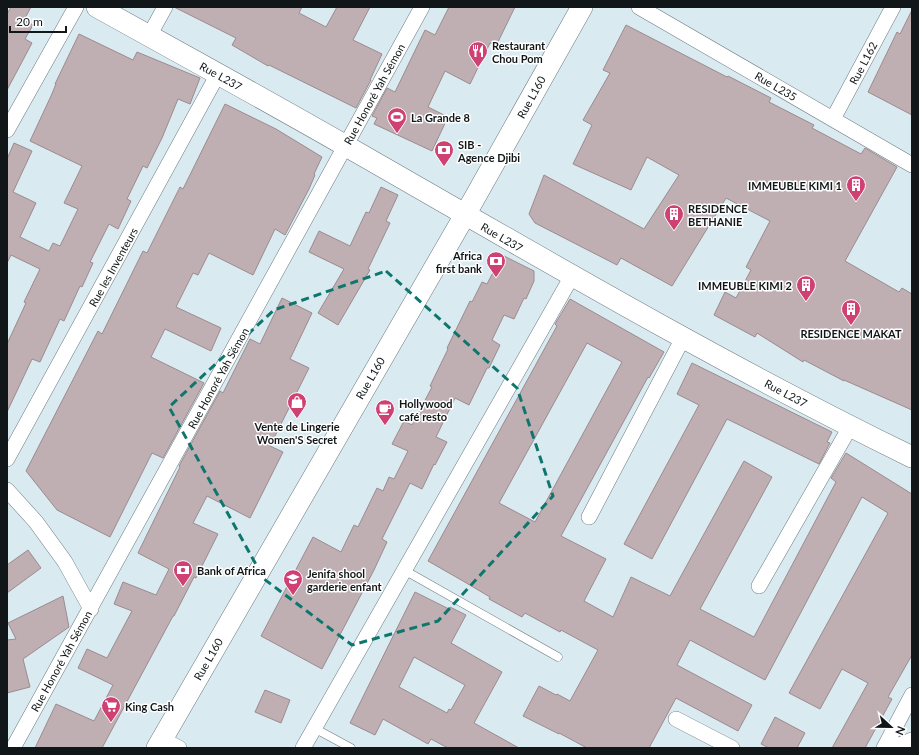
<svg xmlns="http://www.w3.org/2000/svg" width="919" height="755" font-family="Lato,sans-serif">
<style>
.building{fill:#bfaeb2;stroke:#9b8b8e;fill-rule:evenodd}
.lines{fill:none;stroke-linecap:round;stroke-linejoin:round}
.lane-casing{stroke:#6c7b81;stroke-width:9}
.street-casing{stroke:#6c7b81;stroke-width:16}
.secondary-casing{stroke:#6c7b81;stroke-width:22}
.lane{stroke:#fff;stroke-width:8}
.street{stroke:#fff;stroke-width:15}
.secondary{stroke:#fff;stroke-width:21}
.marked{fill:none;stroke:#0f766e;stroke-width:3;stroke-dasharray:8 5;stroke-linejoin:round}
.labels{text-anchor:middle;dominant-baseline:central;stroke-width:3;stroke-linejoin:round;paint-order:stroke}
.poi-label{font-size:11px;font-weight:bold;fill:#111719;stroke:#fff;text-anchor:start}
.street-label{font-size:11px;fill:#111719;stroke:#fff}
</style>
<rect width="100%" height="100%" fill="#d9eaf0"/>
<path class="building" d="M11,7H31L24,20L33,25L25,39L32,43L7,90V14Z
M174,7H302L299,13L326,27L337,7H370L353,40L382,54L370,80H371L356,108L269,65L268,66L232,45L236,38Z
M449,7H515L496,46L490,43L470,84L445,71L428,107L448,117L432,151L374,124L377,118L372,116L387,88L395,92L425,30L435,35Z
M912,10V115L868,92L897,32L900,34Z
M626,25L727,77L728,76L771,98L769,102L814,125L812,128L861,154L865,148L897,167L845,261L899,292L902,288L912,294V410L844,380V381L804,360L803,362L757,333L755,337L714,315L725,292L736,298L751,270L746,267L770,221L726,198L672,286L621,258L617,265L535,223L529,214L544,175L644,229L679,175L647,157L631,190L573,164L592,125L583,120L610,73L603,70Z
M79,34L133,60L137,52L200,78L190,104L178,99L162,138L147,168L143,166L127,199L131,201L118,229L109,224L90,262L93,263L82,287L80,286L64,321L60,319L40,362L32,359L7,412V344L26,303L24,302L40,269L11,255L7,263V159L14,143L32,151L13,192L36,203L20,237L49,251L53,243L60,246L78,209L64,203L82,166L30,141L51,96L56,84H55Z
M225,104L276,129L322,157L314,174L315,175L309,189L285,235L275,229L253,275L209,253L198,275L193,273L176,307L221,328L211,351L165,329L151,357L204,383L163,458L152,453L110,537L57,510L26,471L98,331L102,334L143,251L147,253L180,187L183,189Z
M381,187L398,195L386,221L390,223L368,269L370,270L338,325L318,313L344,269L309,252L319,231L350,246L366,212L369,213Z
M502,255L534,271V281L526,299L524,298L514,319L504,315L492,340L500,345L489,368H487L469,405L455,398L436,437L447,442L435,465L434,464L422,489L410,483L382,539L387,542L374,570L322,669L261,636L313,537L341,552L354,525L358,527L377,488L383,491L389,477L394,479L408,451L392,444L404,421L412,425L432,387L430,386L448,349L447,348L470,301L472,302L482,282L487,284Z
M282,298L312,313L290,359L309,368L270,446L283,452L250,518L207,496L193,523L218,534L196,578L194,577L174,616H173L102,748H35L56,704L94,721L113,685L78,668L87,649L107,658L132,611L114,604L123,582L156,595L169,569L138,553L180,467L179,466L220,391L223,393L250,339L260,344Z
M570,299L664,352L649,378L648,377L561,536L606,559L584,601L613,617L631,577L670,596L744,461L772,477L700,609L754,637L836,482L831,478L846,453L912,494V655L888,697L892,699L865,748H832L868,683L842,669L820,709L789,693L888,513L862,497L765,680L690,640L677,665L752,705L738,731L676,698L649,748H587L559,733V734L523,716L539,686L556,695L557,694L570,701L598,650L561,630L560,632L525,613L522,617L489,599L490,597L463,581L428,561L557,326L555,324ZM587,343L622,362L535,522L499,503Z
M692,363L832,432L827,442L830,443L819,464L727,419L652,559L624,544L699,405L677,394Z
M28,550L41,568L7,593V565Z
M415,592L449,609L450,607L466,615L451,643L502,672L474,723L519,748H448L431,739L428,744L383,719L375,735L350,723ZM414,657L465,685L451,710L449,709L447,713L399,687Z
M63,596L69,627L23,659L30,687L7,693V640L16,639L8,623Z
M265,690L290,700L281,723L255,712Z
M775,717L805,733L797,748H769L761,744Z"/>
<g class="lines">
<defs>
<path id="lane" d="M404,570L558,657
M314,728L351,748"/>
<path id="street" d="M639,7L912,165
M149,36L165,7
M833,119L893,7
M7,130L76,7
M7,459L218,74
M7,490L36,522L65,562L91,609
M589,517L683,338
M759,586L850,427
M676,719L732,748
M162,739L179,748
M13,748L422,7
M303,748L572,276
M884,748L912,695
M892,748L912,740"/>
<path id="secondary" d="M97,7C180,53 264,99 346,146C533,253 719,363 912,457
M157,748L465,215L582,7"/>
</defs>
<use href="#lane" class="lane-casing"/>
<use href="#street" class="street-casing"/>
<use href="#secondary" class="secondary-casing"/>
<use href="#lane" class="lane"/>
<use href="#street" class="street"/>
<use href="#secondary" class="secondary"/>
</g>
<path class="marked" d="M386,271L517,388L553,496L438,621L352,645L264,579L169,407L274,310Z"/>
<defs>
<symbol id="restaurant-pin" viewBox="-11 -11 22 30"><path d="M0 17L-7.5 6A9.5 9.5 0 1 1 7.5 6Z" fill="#ce4172" stroke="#fff"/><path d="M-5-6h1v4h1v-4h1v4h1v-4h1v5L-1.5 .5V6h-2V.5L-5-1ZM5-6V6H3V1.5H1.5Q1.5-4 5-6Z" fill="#fff"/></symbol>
<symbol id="stadium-pin" viewBox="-11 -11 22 30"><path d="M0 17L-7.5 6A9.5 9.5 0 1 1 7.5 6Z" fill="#ce4172" stroke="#fff"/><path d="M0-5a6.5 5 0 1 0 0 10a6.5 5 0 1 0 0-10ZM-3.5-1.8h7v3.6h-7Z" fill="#fff"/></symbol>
<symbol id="bank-pin" viewBox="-11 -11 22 30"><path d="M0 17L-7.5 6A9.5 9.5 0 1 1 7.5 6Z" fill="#ce4172" stroke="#fff"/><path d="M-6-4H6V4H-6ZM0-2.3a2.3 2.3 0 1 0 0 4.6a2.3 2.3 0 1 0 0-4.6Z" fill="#fff"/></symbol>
<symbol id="building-pin" viewBox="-11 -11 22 30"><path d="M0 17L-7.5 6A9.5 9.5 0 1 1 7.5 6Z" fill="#ce4172" stroke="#fff"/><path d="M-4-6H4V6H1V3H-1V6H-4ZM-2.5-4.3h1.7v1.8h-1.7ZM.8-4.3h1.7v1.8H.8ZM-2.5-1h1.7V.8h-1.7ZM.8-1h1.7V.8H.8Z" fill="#fff"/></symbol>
<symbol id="shop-pin" viewBox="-11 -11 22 30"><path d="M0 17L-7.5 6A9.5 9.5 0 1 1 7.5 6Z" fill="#ce4172" stroke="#fff"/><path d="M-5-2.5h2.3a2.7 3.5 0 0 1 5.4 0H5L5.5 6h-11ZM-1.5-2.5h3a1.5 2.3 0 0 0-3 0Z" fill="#fff"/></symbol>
<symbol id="cafe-pin" viewBox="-11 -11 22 30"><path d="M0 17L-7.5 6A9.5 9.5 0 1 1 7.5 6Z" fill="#ce4172" stroke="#fff"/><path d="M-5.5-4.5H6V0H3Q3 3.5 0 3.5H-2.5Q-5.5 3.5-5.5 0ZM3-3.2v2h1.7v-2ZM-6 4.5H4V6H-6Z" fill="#fff"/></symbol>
<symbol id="school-pin" viewBox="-11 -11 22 30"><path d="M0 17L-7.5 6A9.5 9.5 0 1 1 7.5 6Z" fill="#ce4172" stroke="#fff"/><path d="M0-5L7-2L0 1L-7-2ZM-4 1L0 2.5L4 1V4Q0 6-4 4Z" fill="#fff"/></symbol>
<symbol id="supermarket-pin" viewBox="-11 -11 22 30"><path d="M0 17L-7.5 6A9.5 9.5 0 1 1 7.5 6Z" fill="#ce4172" stroke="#fff"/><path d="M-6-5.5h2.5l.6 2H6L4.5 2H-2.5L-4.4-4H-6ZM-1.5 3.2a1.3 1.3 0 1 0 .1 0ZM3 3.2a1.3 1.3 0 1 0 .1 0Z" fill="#fff"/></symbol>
</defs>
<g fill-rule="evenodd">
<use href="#restaurant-pin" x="467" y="40" width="22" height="30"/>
<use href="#stadium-pin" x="386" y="106" width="22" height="30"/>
<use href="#bank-pin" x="433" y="139" width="22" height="30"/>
<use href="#building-pin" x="845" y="174" width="22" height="30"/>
<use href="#building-pin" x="663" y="203" width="22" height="30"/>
<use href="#bank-pin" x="485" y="250" width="22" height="30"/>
<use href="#building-pin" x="795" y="274" width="22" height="30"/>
<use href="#building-pin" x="840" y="298" width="22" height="30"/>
<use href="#shop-pin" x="286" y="391" width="22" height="30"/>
<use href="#cafe-pin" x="374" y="398" width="22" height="30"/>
<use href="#bank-pin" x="172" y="559" width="22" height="30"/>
<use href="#school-pin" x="282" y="568" width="22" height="30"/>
<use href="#supermarket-pin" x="100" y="695" width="22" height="30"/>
</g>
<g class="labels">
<g class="poi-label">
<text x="492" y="45">Restaurant<tspan x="492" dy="13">Chou Pom</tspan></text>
<text x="411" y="117">La Grande 8</text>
<text x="458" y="144">SIB -<tspan x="458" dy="13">Agence Djibi</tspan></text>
<text x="842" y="185" text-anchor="end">IMMEUBLE KIMI 1</text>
<text x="688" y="208">RESIDENCE<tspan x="688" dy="13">BETHANIE</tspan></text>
<text x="482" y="255" text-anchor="end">Africa<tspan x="482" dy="13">first bank</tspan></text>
<text x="792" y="285" text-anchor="end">IMMEUBLE KIMI 2</text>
<text x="851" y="333" text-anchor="middle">RESIDENCE MAKAT</text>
<text x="399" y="403">Hollywood<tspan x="399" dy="13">café resto</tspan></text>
<text x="297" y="426" text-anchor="middle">Vente de Lingerie<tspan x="297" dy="13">Women'S Secret</tspan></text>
<text x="197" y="570">Bank of Africa</text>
<text x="307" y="573">Jenifa shool<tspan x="307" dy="13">garderie enfant</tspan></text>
<text x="125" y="706">King Cash</text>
</g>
<g class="street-label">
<text transform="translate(863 63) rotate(-62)">Rue L162</text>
<text transform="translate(221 76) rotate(29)">Rue L237</text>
<text transform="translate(776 86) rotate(30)">Rue L235</text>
<text transform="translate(374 94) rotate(-61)">Rue Honoré Yah Sémon</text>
<text transform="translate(531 97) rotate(-61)">Rue L160</text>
<text transform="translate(502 237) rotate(30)">Rue L237</text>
<text transform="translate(113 267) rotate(-61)">Rue les Inventeurs</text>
<text transform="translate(218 378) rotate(-61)">Rue Honoré Yah Sémon</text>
<text transform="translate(370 378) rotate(-60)">Rue L160</text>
<text transform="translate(786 393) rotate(28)">Rue L237</text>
<text transform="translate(208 659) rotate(-60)">Rue L160</text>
<text transform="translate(61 661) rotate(-61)">Rue Honoré Yah Sémon</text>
</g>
</g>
<rect width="919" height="755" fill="none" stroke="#111719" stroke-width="16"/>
<g transform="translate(891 727) rotate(112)" stroke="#ffffff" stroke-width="3" paint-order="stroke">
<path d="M0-3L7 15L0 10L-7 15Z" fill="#111719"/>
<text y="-6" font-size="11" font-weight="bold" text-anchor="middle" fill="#111719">N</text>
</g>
<path d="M10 26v6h56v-6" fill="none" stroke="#111719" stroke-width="2"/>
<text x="16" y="26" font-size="12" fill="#111719" stroke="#ffffff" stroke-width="3" paint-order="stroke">20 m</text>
</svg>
